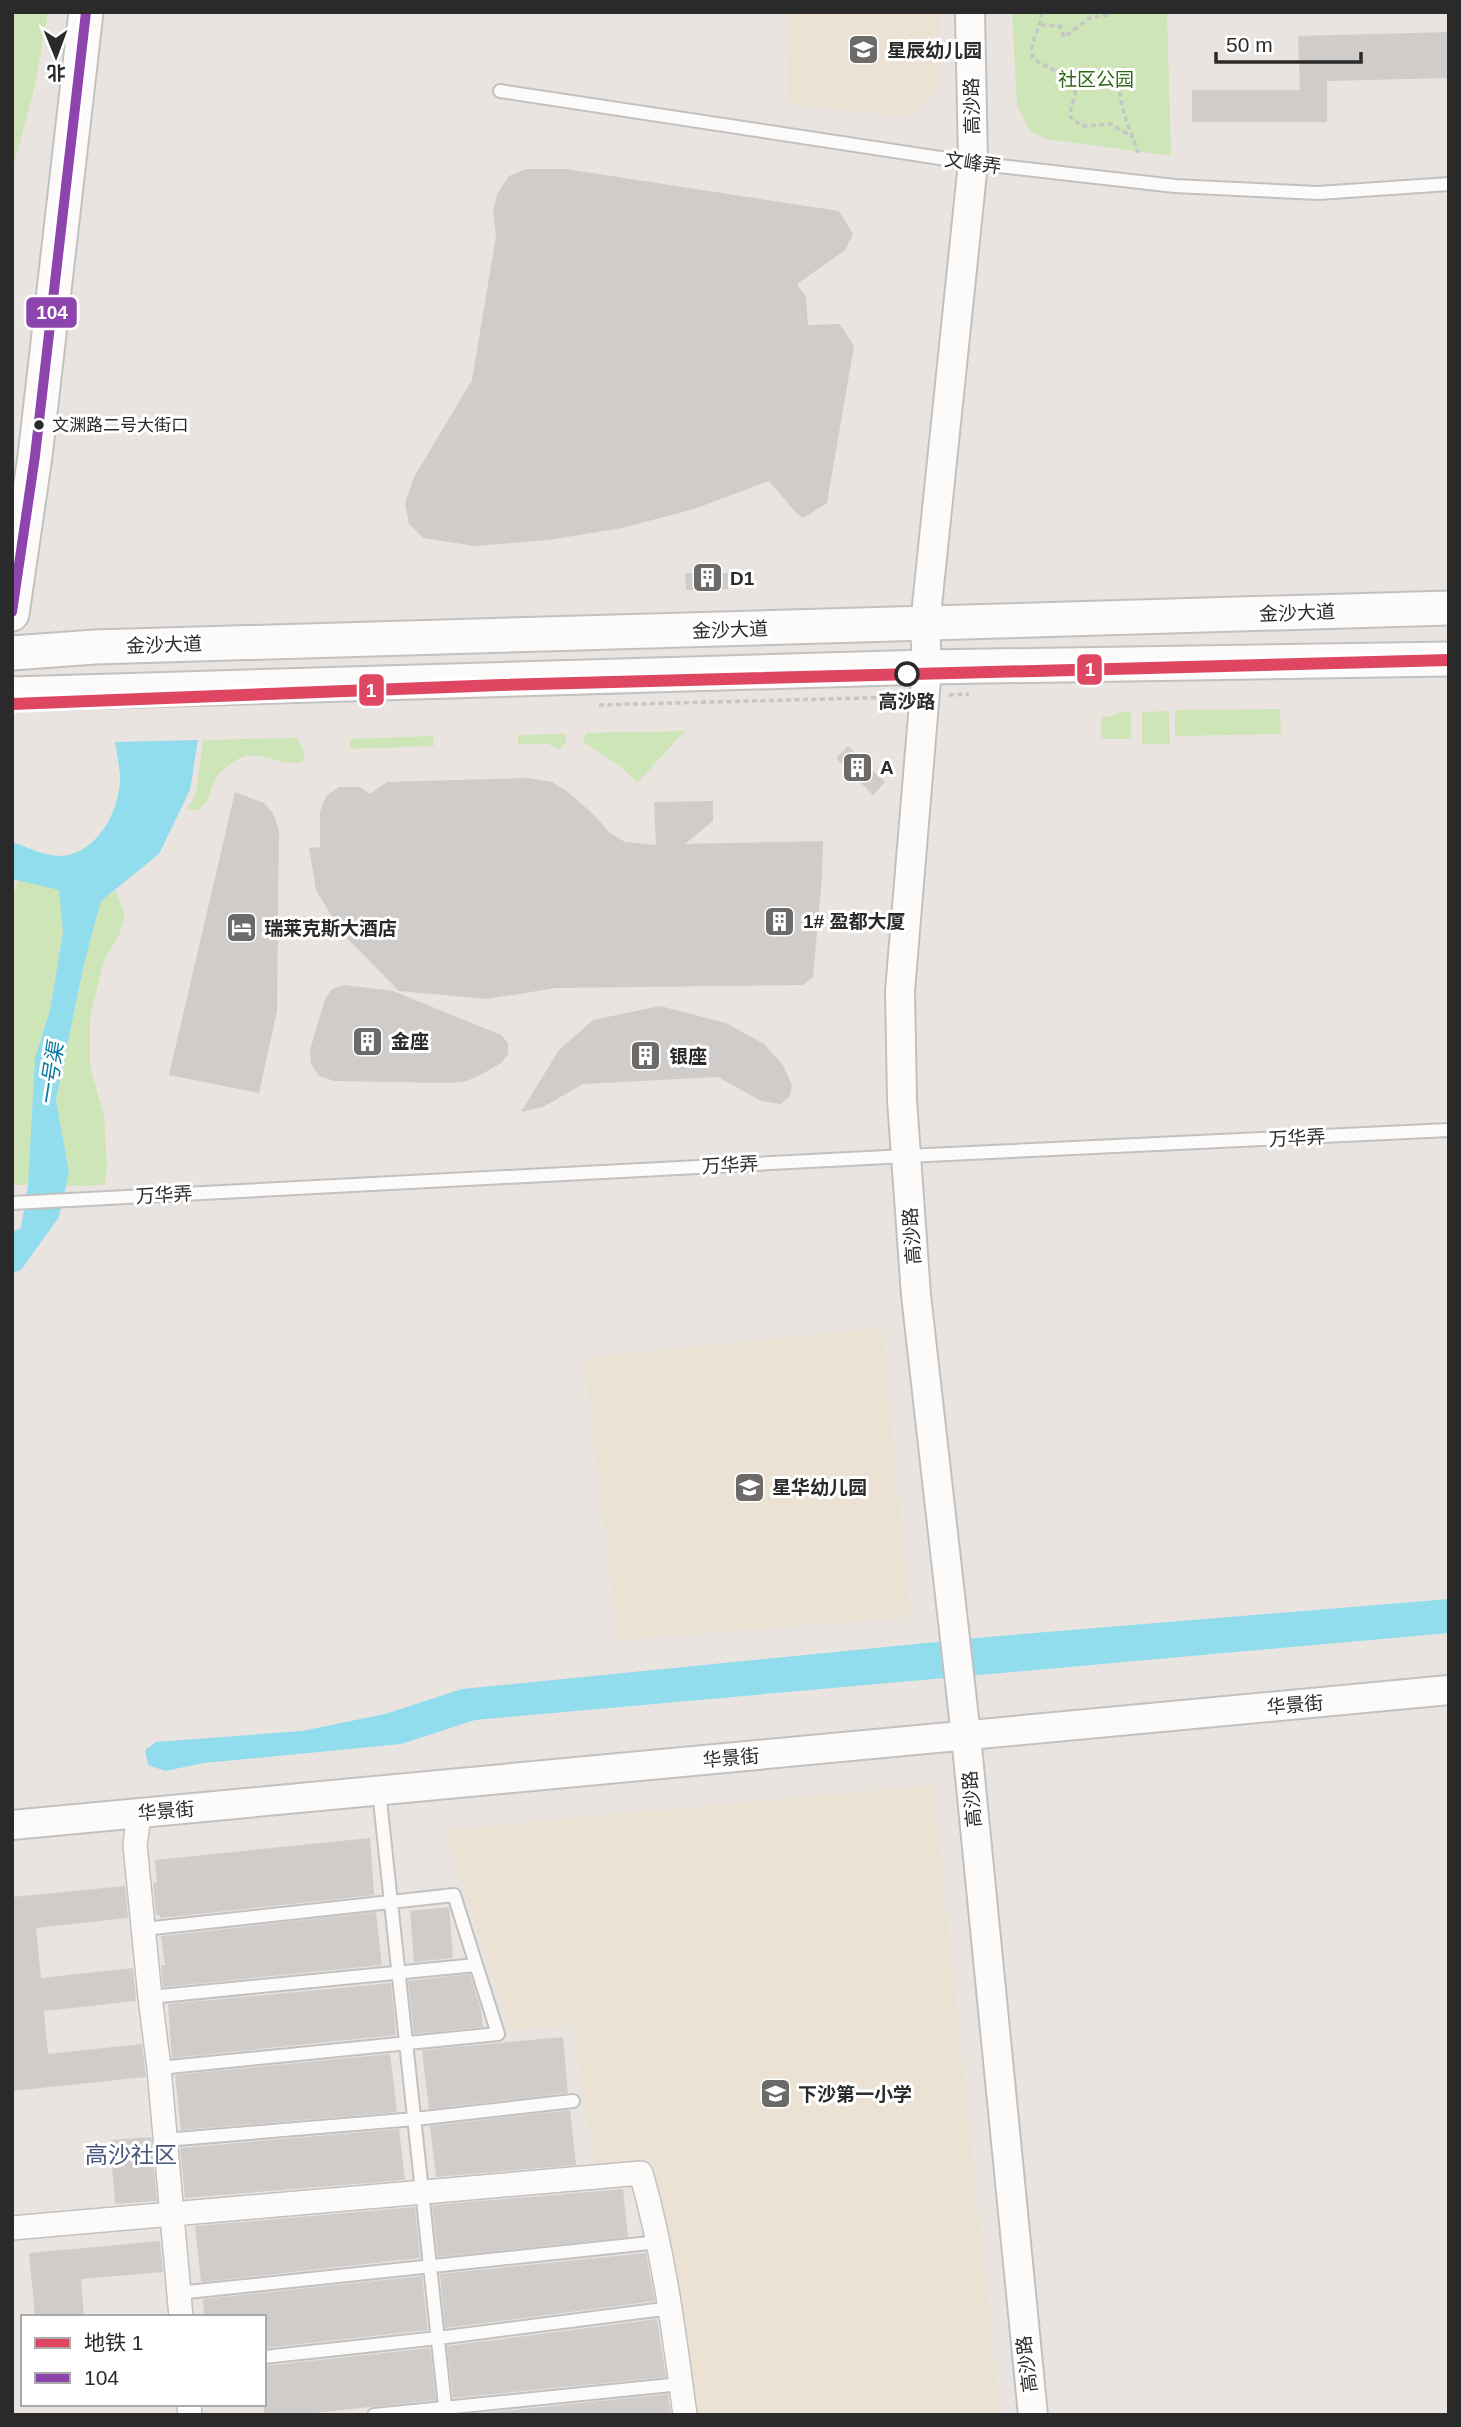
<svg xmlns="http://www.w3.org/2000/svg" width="1461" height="2427" font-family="Helvetica,'Noto Sans SC',sans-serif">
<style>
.education{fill:#ece2d4}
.green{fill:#cee5b7}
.water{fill:#91dded}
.building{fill:#d0ccc9}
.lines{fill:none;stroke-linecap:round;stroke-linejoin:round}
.service-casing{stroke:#c2c1c2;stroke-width:16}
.minor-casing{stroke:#c2c1c2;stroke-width:26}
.tertiary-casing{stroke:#c2c1c2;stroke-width:32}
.secondary-casing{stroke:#c2c1c2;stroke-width:37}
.path{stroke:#c6c6c5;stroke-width:3.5;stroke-dasharray:5 3.5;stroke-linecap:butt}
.service{stroke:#fcfbfa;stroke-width:12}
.minor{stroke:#fcfbfa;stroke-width:23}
.tertiary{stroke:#fcfbfa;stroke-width:28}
.secondary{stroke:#fcfbfa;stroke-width:33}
.bus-1-casing{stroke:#fff;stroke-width:16}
.bus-1{stroke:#8e44ad;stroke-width:10}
.metro-1-casing{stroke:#fff;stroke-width:18}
.metro-1{stroke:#df4661;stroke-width:12}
.bus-dot{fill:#2a2a2a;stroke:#fff;stroke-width:2.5}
.stop-dot{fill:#fff;stroke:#2a2a2a;stroke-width:3.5}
.labels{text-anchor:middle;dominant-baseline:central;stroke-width:6;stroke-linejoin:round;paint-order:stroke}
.bus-label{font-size:17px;fill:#2a2a2a;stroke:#fff;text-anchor:start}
.poi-label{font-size:19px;font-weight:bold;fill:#2a2a2a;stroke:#fff;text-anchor:start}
.park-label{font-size:19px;fill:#2f6a17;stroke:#fff}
.street-label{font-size:19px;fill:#2a2a2a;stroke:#fff}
.stop-label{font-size:19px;font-weight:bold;fill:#2a2a2a;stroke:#fff}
.water-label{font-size:21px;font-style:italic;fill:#0978a0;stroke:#fff}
.quarter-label{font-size:23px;fill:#49567d;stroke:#fff}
.line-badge{stroke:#fff;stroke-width:2.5}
.badge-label{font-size:19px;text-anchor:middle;font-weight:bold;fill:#fff}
</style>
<rect width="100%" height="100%" fill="#e9e4e0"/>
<path class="education" d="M790,12H940L939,88L908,117L787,104Z
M882,1328L910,1617L618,1640L584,1358Z
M933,1785L1000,2415H692L678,2306L652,2159L595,2170L573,2025L510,2030L444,1830Z"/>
<path class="green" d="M12,12H48L35,85L12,172Z
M1012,12H1167L1171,156L1047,139L1030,131L1017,105Z
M1280,709L1281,734L1175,736V710Z
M1131,711V739H1101V716L1112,717L1117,713Z
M1169,711L1170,744H1142V712Z
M685,731L637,783L620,766L583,742L586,733Z
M566,734V742L560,749L548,744H518V735Z
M433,736L434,746L350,749V739Z
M297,738L304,752V760C289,770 265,752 246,756C234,759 218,772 213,783C208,797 211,801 198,810L187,809L196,794L203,740Z
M18,880L59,890L63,932L50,1010L35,1058L28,1185H12V900Z
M115,890L125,914L119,935L104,960L90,1018V1066L104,1116L107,1166L105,1185L65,1186L69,1172L56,1100L84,964L101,901Z"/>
<path class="water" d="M198,740L190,790L159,854L101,901L84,964L56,1100L69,1172L59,1217L21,1270L15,1272L12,1271V1232L21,1228L28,1185L35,1058L50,1010L63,932L59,890L12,879V842C27,847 44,856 60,856C98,854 121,809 120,775C119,764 117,753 115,742Z
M1449,1599V1633L475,1720L401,1744L204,1763L165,1771L148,1765L145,1750L156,1742L302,1731L385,1714L462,1689L987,1637Z"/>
<path class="building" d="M1449,32V78L1327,81V122H1192V90H1300L1298,36Z
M527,169H566L839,211L853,234L845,250L797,284L806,297L808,325L840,324L854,346L827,503L803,518L796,513L769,481L694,509L622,528L549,540L475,546L423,538L409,524L405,504L414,477L472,380L496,236L493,213L497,194L509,176Z
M685,573H728V589L686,590Z
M848,746L885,782L873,795L836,758Z
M528,778L552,782L568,792L594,815L610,833L625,842L656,845L654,802L713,801V821L685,844L823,841L822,877L813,977L803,985L556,988L487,999L399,991L341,932L316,890L309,848L320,847V812L326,796L339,787H360L370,794L387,782Z
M235,792L264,803L273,813L279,831L277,1011L259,1093L169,1075Z
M344,985L393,991L501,1035L508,1043V1054L501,1063L484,1073L467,1081L449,1083L334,1081L319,1076L311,1064L310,1050L325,999L332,989Z
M660,1006L726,1023L764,1044L783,1065L792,1085L790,1096L781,1104L761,1101L718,1077L583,1084L543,1107L521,1112L559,1050L593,1020Z
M370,1838L374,1895L160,1918L159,1915H156L153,1883L157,1882L155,1860Z
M125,1886L128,1918L36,1928L41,1978L133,1968L136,2001L44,2011L48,2054L142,2044L146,2077L12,2091V1897Z
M449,1907L453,1958L414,1962L410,1911Z
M376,1912L382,1965L163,1987L161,1965H165L161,1936Z
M470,1974L481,2010L483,2027L414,2034L408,1981Z
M391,1983L396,2035L172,2058L168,2004Z
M563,2037L568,2093L429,2109L422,2050Z
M390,2054L397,2112L181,2130L175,2075Z
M570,2110L576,2165L436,2177L430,2126Z
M399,2129L405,2180L185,2198L180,2148Z
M151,2137L157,2201L115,2204L110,2140Z
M623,2189L628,2237L438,2257L432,2205Z
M415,2207L420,2258L201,2282L195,2226Z
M160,2241L163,2272L81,2279L84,2317H35L29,2253Z
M646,2253L655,2301L445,2328L440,2274Z
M422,2276L428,2330L264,2348V2317H204L203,2299Z
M657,2319L666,2377L453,2398L447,2346Z
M430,2348L436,2400L295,2415H264V2366Z
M668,2394L671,2415H464Z"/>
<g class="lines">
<defs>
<path id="service" d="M500,91L973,163L1175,186L1318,193L1449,184
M12,1203L906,1156L1449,1130
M379,1791L446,2415
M144,1929L454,1895L498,2034L159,2068
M150,1997L476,1965
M165,2140L415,2119L573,2101
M178,2293L659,2242
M264,2357L438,2338L671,2308
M374,2415L681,2384"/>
<path id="minor" d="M139,1814L135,1845L150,1997L159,2068L181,2317
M12,2228L641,2173C664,2253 674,2333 685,2415
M189,2404L190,2415"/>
<path id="tertiary" d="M970,12L973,163L925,625L927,667L900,991L902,1100L916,1295L966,1736L1033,2415
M12,1825L1449,1690"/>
<path id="secondary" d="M12,614L35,456L86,12
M12,653L95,647L1449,608
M12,694L927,667L1449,659"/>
</defs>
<use href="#service" class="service-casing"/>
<use href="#minor" class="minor-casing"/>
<use href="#tertiary" class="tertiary-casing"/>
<use href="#secondary" class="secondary-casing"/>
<path class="path" d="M1041,12C1042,30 1028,40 1033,58C1046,69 1076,74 1075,94C1074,102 1070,108 1070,117L1082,126L1110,124L1133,137
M1041,25L1060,26L1064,37L1091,17L1112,15
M1125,67C1111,94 1130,126 1138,153
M949,695L969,694
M599,705L902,697"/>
<use href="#service" class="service"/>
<use href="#minor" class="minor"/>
<use href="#tertiary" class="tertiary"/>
<use href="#secondary" class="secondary"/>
<defs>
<path id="bus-1" d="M12,612L35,456L86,12"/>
</defs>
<use href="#bus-1" class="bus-1-casing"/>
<use href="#bus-1" class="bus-1"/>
<defs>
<path id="metro-1" d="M12,704L501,685L1449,660"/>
</defs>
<use href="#metro-1" class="metro-1-casing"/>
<use href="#metro-1" class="metro-1"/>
</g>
<defs>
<symbol id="school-square" viewBox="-11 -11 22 22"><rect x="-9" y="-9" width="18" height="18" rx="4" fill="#6d6b6a" stroke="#fff"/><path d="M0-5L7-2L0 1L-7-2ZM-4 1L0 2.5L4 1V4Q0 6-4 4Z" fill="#fff"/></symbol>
<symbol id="building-square" viewBox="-11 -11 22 22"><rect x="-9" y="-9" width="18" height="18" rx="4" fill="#6d6b6a" stroke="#fff"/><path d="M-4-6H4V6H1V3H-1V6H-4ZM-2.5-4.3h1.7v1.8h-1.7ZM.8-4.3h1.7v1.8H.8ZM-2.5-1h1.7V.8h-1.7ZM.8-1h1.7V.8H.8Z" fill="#fff"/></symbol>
<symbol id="hotel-square" viewBox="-11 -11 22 22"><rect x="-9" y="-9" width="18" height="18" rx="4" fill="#6d6b6a" stroke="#fff"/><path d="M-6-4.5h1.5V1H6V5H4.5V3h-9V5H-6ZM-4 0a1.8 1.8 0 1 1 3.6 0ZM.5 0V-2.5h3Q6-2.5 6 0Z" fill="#fff"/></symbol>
</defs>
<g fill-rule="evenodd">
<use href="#school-square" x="846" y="32" width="35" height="35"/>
<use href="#building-square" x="690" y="560" width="35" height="35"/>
<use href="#building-square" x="840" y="750" width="35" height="35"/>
<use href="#building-square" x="762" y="904" width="35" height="35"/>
<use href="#hotel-square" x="224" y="910" width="35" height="35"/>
<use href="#building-square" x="350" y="1024" width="35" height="35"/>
<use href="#building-square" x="628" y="1038" width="35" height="35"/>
<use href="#school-square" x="732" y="1470" width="35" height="35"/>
<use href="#school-square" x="758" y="2076" width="35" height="35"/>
</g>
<circle class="bus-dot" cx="39" cy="425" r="6"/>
<circle class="stop-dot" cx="907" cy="674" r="11"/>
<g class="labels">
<g class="bus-label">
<text x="52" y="425">文渊路二号大街口</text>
</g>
<g class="poi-label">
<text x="887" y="50">星辰幼儿园</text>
<text x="730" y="578">D1</text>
<text x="880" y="767">A</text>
<text x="803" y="921">1# 盈都大厦</text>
<text x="264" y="928">瑞莱克斯大酒店</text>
<text x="391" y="1041">金座</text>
<text x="669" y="1056">银座</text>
<text x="772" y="1487">星华幼儿园</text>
<text x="798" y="2094">下沙第一小学</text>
</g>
<g class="park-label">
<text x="1096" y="79">社区公园</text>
</g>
<g class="street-label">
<text transform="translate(972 106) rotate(-91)">高沙路</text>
<text transform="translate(973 163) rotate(8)">文峰弄</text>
<text transform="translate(1297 613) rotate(-2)">金沙大道</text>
<text transform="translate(730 630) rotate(-2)">金沙大道</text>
<text transform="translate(164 645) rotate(-2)">金沙大道</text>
<text transform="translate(1297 1138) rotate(-3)">万华弄</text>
<text transform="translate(730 1165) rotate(-3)">万华弄</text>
<text transform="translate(164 1195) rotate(-3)">万华弄</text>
<text transform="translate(912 1236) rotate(-94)">高沙路</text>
<text transform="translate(1295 1705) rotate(-5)">华景街</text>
<text transform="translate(731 1758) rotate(-5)">华景街</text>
<text transform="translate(972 1799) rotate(-95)">高沙路</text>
<text transform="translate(166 1811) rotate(-5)">华景街</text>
<text transform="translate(1027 2364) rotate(-97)">高沙路</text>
</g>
<g class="stop-label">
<text x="907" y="701">高沙路</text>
</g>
<g class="water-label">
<text transform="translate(51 1074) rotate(-81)">一号渠</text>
</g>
<g class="quarter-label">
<text x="131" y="2155">高沙社区</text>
</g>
</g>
<g class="line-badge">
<rect x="25" y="296" width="53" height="33" rx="7" fill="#8e44ad"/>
<rect x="1076" y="653" width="27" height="33" rx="7" fill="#df4661"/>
<rect x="358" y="673" width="27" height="34" rx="7" fill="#df4661"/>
</g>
<g class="badge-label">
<text x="52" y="319">104</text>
<text x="1090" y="676">1</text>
<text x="371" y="697">1</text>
</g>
<rect width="1461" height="2427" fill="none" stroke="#2a2a2a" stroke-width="28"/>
<rect x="21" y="2315" width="245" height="91" fill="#ffffff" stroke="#aaaaaa" stroke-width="2"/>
<rect x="35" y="2338" width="35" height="10" fill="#df4661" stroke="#aaaaaa" stroke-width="2"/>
<text x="84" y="2350" font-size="21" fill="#2a2a2a">地铁 1</text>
<rect x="35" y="2373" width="35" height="10" fill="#8e44ad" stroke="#aaaaaa" stroke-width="2"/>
<text x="84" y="2385" font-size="21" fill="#2a2a2a">104</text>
<g transform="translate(56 56) rotate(179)" stroke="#ffffff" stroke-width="5" paint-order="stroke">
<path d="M0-5L12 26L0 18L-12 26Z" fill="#2a2a2a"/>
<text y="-10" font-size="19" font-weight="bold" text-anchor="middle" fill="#2a2a2a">北</text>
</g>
<path d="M1216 52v10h145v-10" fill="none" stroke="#2a2a2a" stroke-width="3.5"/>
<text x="1226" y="52" font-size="21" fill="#2a2a2a" stroke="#ffffff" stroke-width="5" paint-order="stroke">50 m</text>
</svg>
